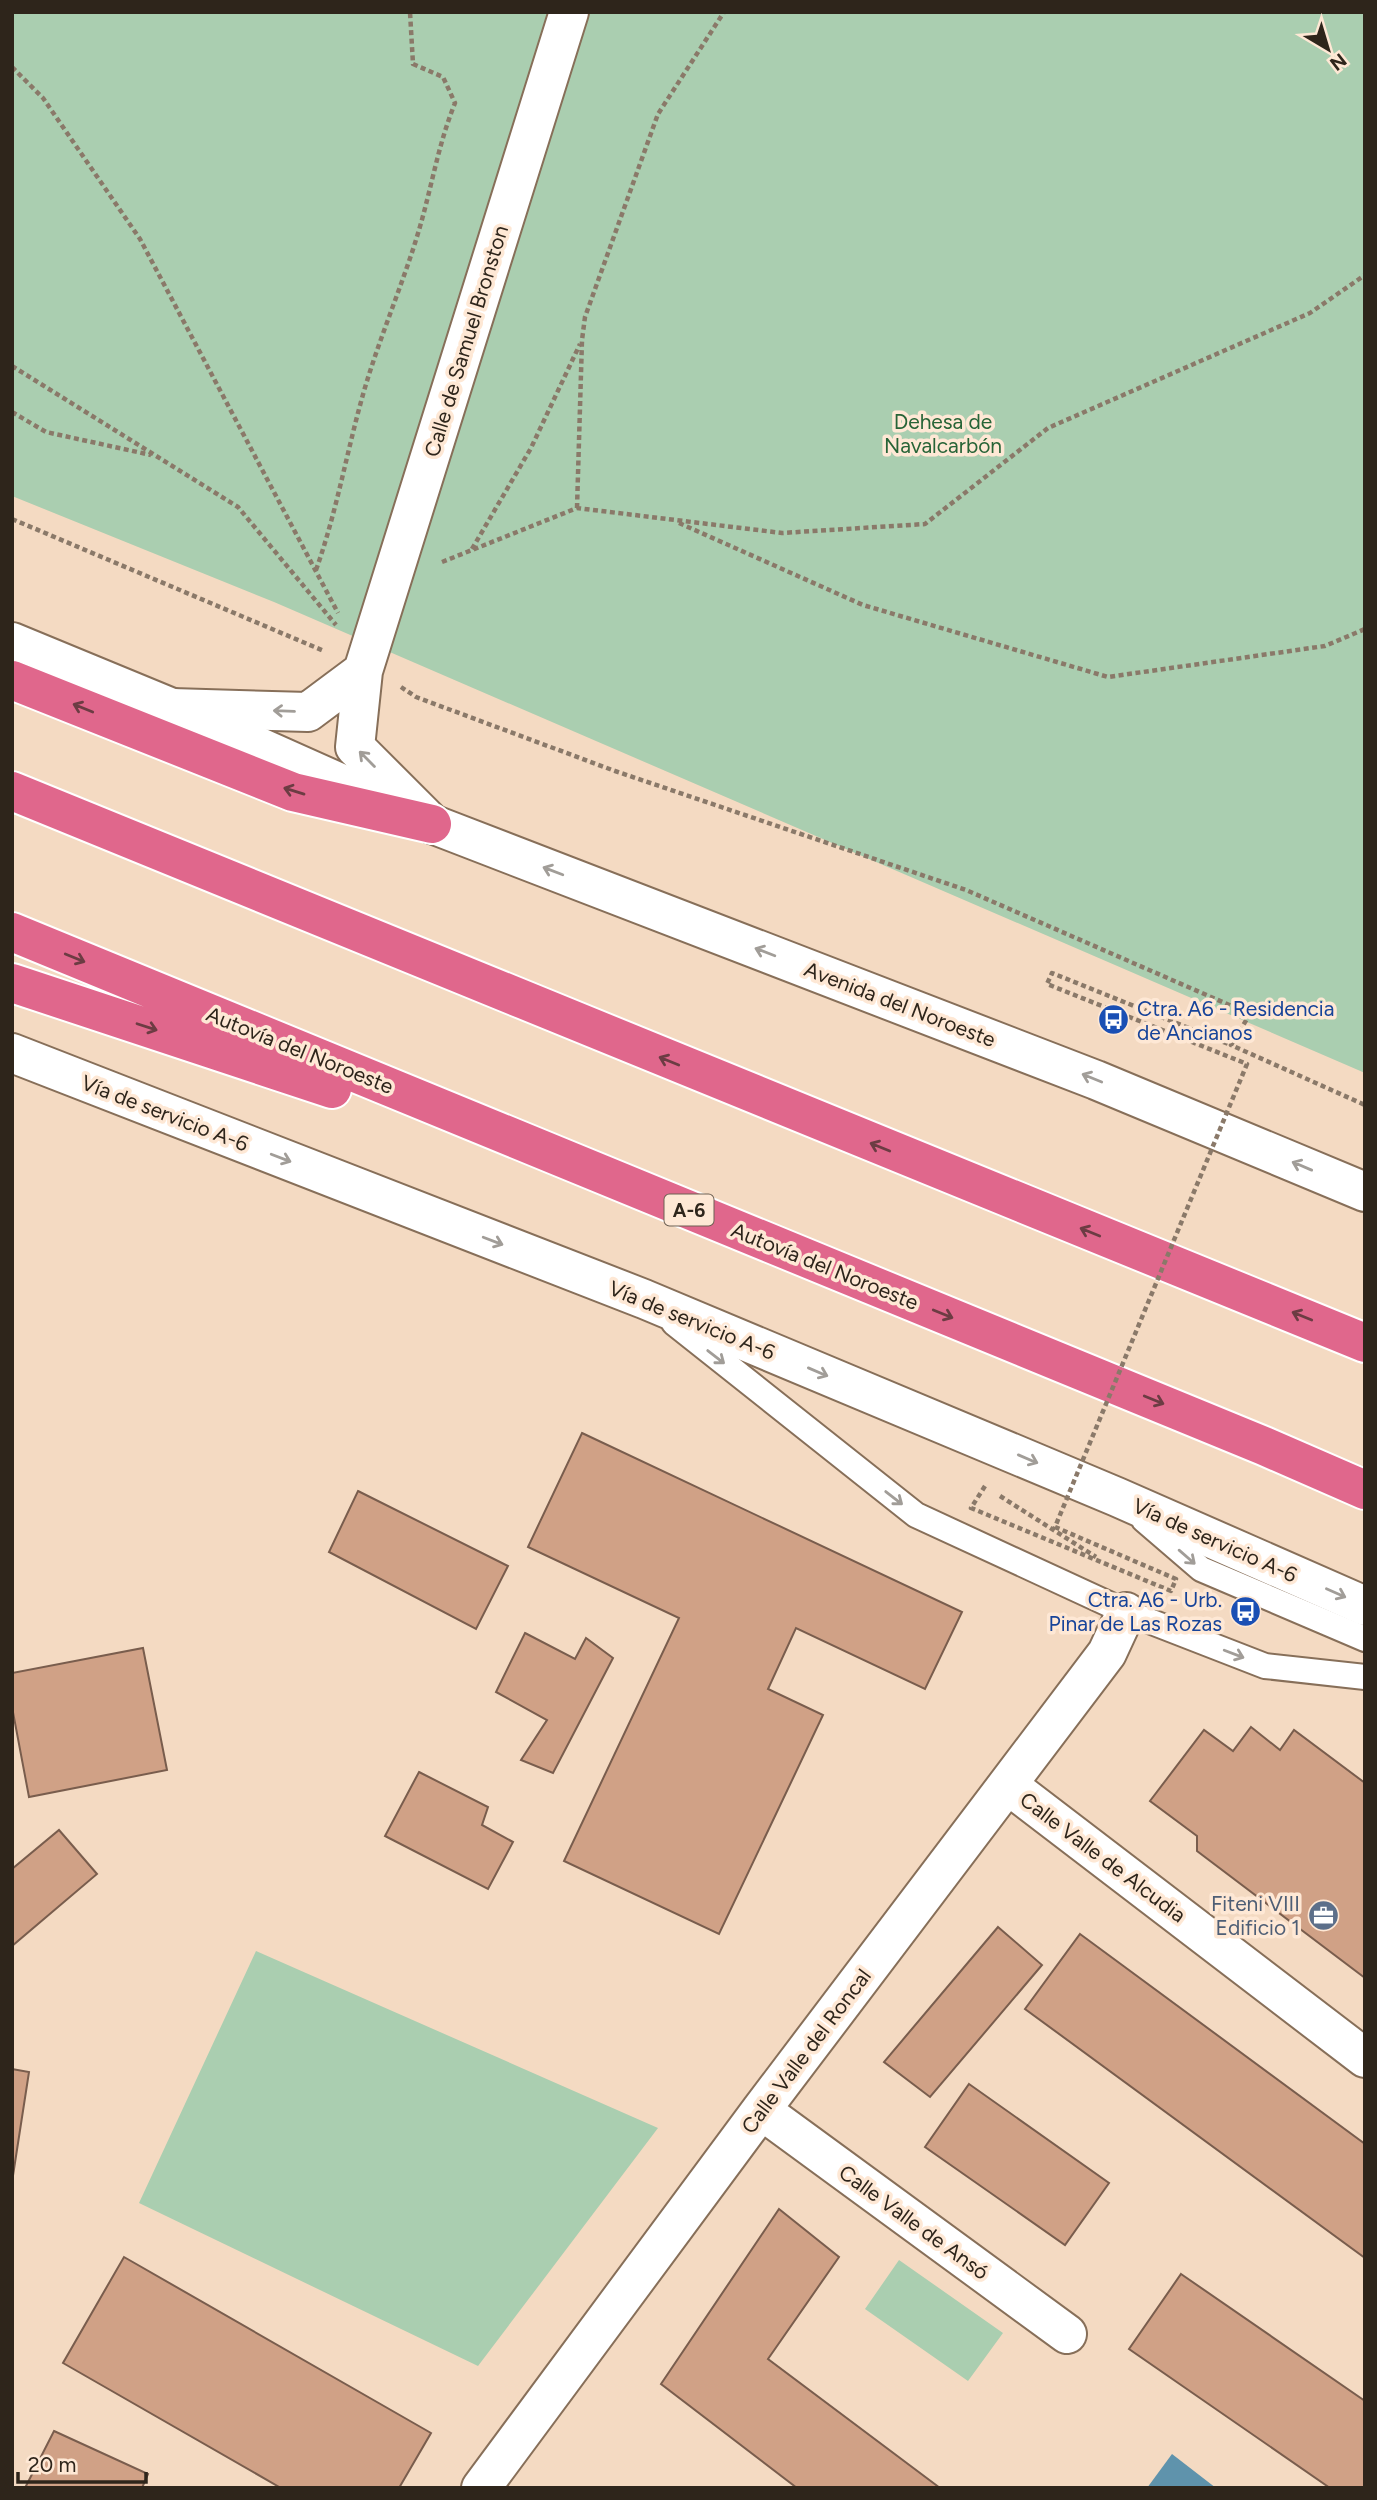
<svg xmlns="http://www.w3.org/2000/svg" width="1377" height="2500" font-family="Figtree,sans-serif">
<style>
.green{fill:#aaceb0}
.water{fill:#5f93ac}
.building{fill:#d0a186;stroke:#795d4d;stroke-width:2}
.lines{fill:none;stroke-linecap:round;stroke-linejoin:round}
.service-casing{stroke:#876f59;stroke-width:28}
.minor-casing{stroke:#876f59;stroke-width:42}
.tertiary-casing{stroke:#876f59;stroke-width:42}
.motorway-casing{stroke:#fff;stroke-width:42}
.path{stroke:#8a7969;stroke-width:4.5;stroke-dasharray:5 3.5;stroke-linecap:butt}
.service{stroke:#fff;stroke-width:24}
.minor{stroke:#fff;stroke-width:38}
.tertiary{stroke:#fff;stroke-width:38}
.motorway{stroke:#e0678c;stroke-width:38}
.path-bridge{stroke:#8a7969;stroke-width:4.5;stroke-dasharray:5 3.5;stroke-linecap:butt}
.oneway{stroke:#6c3c43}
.oneway2{stroke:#a19d98}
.labels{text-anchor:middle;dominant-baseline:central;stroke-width:7;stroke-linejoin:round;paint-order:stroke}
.shield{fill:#fee8d5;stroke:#6c6053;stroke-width:2}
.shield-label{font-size:19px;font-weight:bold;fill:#2e251b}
.street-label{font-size:21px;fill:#2e251b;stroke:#fee8d5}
.park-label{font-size:21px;fill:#276437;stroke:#fee8d5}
.transit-label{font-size:21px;fill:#164399;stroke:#fee8d5;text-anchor:start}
.service-label{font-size:21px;fill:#4e5e75;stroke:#fee8d5;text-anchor:end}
</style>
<rect width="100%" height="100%" fill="#f4dac2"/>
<path class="green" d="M12,12H1365V1073L274,602L12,496Z
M256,1951L658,2128L478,2366L139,2203Z
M899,2260L1003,2333L968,2381L865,2309Z"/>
<path class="water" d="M1172,2454L1216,2488H1147Z"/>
<path class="building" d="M582,1433L962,1612L925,1689L796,1628L768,1689L823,1715L719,1934L564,1861L679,1618L528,1547Z
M358,1491L508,1566L476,1629L329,1552Z
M525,1633L575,1659L586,1638L613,1658L553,1773L521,1760L547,1720L496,1692Z
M143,1648L167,1770L29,1797L12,1707V1673Z
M1251,1727L1280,1750L1294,1730L1365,1783V1978L1197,1851V1836L1150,1801L1204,1730L1233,1751Z
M419,1772L488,1807L482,1825L513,1842L488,1889L385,1836Z
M59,1830L97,1874L12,1946V1869Z
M998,1927L1042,1965L930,2097L884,2062Z
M1080,1934L1365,2144V2258L1025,2009Z
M12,2069L29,2072L12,2182Z
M969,2084L1109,2183L1065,2245L925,2147Z
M779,2209L839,2257L768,2359L940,2488H797L661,2384Z
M124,2257L431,2433L399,2488H281L63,2363Z
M1181,2274L1365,2401V2488H1330L1129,2349Z
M54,2431L148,2474L142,2488H25Z"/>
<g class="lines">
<defs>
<path id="service" d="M674,1323L916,1515L1126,1612L1265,1666L1365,1677
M1144,1520L1201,1569L1365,1639"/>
<path id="minor" d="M12,642L172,708L432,824L1096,1080L1365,1192
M12,1053L644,1299L1117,1497L1365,1606
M1008,1785L1365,2058
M761,2110L1067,2334
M481,2488L761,2110L1107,1653L1126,1612"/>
<path id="tertiary" d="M172,708L308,712L363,671
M432,824L355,747L363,671L569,12"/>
<path id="motorway" d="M12,680L293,792L432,824
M12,791L1365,1343
M12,932L1264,1446L1365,1490
M12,983L332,1089"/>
</defs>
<use href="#service" class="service-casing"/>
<use href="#minor" class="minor-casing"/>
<use href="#tertiary" class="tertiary-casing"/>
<use href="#motorway" class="motorway-casing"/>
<path class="path" d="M12,67L43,98L140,239L338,613
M12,366L238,507L336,625
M12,412L46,432L151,455
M577,508L582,340L585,317L658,114L724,12
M12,519L324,651
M679,523L863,605L1108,677L1325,646L1365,629
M472,549L531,448L580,344
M442,562L577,508L782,533L925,524L1048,428L1310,313L1365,275
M316,570C337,511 347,450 364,391C380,336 403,284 419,230C432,186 438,145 455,103L443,77L413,64L410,12
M401,687L416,697L615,771L966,890L1250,1014L1231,1045L1365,1105
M1000,1496L1096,1557"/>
<use href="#service" class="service"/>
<use href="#minor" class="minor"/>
<use href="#tertiary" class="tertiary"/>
<use href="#motorway" class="motorway"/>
<path class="path-bridge" d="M985,1486L971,1508L1171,1591L1176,1579L1055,1527L1247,1064L1047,984L1052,973L1231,1045"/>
</g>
<defs><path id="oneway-shaft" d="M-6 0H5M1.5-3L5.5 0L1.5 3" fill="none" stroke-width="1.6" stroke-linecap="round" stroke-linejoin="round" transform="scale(1.75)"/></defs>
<g class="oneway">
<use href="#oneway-shaft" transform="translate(83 708) rotate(-158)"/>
<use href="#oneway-shaft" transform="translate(294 791) rotate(-163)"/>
<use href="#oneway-shaft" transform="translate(75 958) rotate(22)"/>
<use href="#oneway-shaft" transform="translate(147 1027) rotate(18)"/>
<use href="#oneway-shaft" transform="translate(669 1061) rotate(-158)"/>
<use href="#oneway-shaft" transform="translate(880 1147) rotate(-158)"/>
<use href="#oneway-shaft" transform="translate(1090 1232) rotate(-158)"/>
<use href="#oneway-shaft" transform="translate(943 1314) rotate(22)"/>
<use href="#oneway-shaft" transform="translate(1302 1316) rotate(-158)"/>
<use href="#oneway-shaft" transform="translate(1154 1400) rotate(22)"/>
</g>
<g class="oneway2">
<use href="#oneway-shaft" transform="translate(284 711) rotate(-178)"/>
<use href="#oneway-shaft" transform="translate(367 759) rotate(-135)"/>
<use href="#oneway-shaft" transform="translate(553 871) rotate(-159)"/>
<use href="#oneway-shaft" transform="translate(765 952) rotate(-159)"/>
<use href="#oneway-shaft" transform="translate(1092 1078) rotate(-158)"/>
<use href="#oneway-shaft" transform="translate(281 1158) rotate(21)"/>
<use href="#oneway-shaft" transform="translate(1302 1166) rotate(-157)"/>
<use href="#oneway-shaft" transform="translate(493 1241) rotate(21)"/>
<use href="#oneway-shaft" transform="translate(716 1357) rotate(38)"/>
<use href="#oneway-shaft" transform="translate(818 1372) rotate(23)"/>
<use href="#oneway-shaft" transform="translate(1028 1459) rotate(23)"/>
<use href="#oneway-shaft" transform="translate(894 1498) rotate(38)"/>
<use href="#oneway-shaft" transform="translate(1187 1557) rotate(41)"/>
<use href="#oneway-shaft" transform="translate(1336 1593) rotate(24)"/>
<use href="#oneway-shaft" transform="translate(1234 1654) rotate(21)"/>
</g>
<defs>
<symbol id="bus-disc" viewBox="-11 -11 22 22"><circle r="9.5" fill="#1a4fb4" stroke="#fee8d5"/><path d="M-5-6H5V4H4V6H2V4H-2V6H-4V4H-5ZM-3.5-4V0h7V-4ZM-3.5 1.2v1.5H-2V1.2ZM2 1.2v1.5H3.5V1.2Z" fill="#fff"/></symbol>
<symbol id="office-disc" viewBox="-11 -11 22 22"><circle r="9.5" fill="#5c6f8a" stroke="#fee8d5"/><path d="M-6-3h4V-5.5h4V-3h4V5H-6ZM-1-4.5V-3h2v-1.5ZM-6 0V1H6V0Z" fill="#fff"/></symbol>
</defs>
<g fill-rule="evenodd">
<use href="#bus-disc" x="1096" y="1002" width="35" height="35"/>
<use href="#bus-disc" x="1228" y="1594" width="35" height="35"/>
<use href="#office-disc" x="1306" y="1898" width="35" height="35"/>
</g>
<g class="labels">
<rect class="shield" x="664.5" y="1194.5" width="49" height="31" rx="5"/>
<g class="shield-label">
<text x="689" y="1210">A-6</text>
</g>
<g class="street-label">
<text transform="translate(466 341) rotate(-73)">Calle de Samuel Bronston</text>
<text transform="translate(900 1004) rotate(21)">Avenida del Noroeste</text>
<text transform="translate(300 1050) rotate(22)">Autovía del Noroeste</text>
<text transform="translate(165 1113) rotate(21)">Vía de servicio A-6</text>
<text transform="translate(825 1266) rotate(22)">Autovía del Noroeste</text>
<text transform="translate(692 1320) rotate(22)">Vía de servicio A-6</text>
<text transform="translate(1215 1540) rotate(24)">Vía de servicio A-6</text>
<text transform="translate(1103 1857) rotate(37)">Calle Valle de Alcudia</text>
<text transform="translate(806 2051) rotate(-53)">Calle Valle del Roncal</text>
<text transform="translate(914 2222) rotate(36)">Calle Valle de Ansó</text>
</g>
<g class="park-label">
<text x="943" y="421">Dehesa de<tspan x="943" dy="24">Navalcarbón</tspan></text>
</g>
<g class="transit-label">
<text x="1137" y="1008">Ctra. A6 - Residencia<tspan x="1137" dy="24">de Ancianos</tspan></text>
<text x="1222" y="1599" text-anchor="end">Ctra. A6 - Urb.<tspan x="1222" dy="24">Pinar de Las Rozas</tspan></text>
</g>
<g class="service-label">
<text x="1300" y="1903">Fiteni VIII<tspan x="1300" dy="24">Edificio 1</tspan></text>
</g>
</g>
<rect width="1377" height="2500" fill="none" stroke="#2e251b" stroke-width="28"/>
<g transform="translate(1328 49) rotate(142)" stroke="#fee8d5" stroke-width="5" paint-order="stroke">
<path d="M0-5L12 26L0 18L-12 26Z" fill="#2e251b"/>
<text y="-10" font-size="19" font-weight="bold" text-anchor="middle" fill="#2e251b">N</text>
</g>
<path d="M18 2472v10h128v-10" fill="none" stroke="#2e251b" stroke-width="3.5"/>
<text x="28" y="2472" font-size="21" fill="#2e251b" stroke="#fee8d5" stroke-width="5" paint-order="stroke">20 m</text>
</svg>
